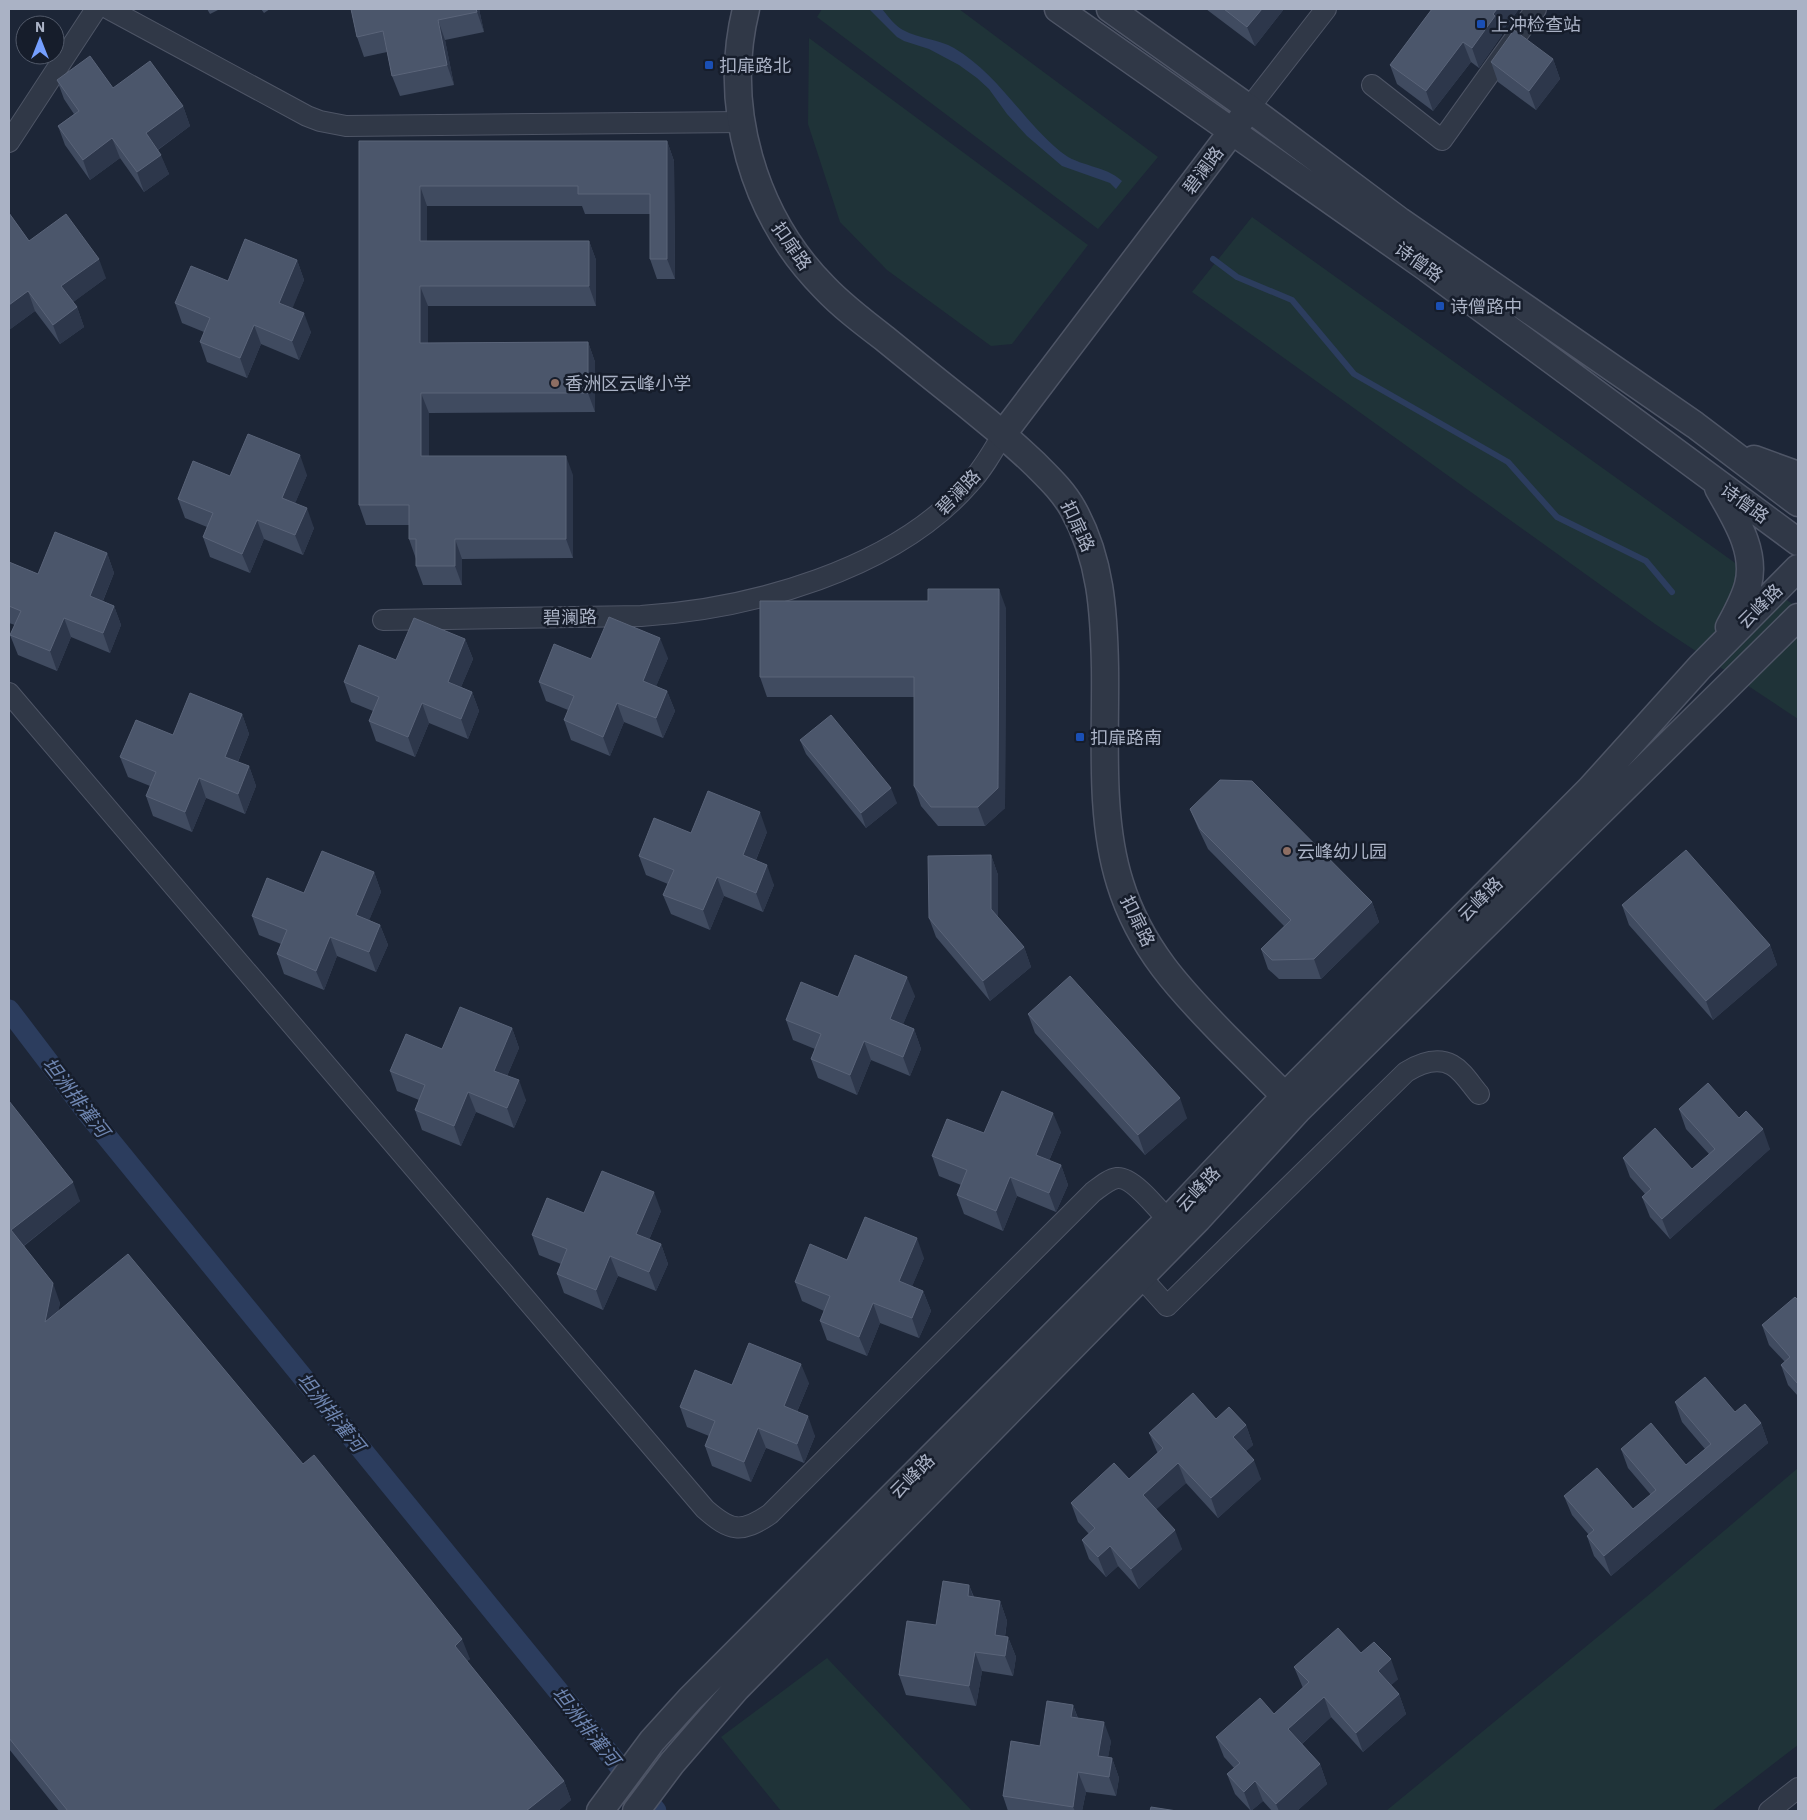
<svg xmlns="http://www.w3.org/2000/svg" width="1807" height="1820" font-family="'IBM Plex Sans','Noto Sans SC',sans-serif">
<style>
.green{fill:#1f3338}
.water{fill:#2c3d5e}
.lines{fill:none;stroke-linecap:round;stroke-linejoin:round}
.stream{stroke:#2c3d5e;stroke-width:6}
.canal{stroke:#2c3d5e;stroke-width:21}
.minor-casing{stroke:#4e5566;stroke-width:22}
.tertiary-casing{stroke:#4e5566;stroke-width:29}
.minor{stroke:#303847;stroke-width:20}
.tertiary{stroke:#303847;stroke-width:26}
.wall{fill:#404b60}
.shaded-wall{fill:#2d374b}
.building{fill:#4b566b;stroke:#5a6479}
.transit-dot{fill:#1a4fb4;stroke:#161d2b;stroke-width:2}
.education-dot{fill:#8d6e63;stroke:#161d2b;stroke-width:2}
.labels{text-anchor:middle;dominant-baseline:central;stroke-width:5;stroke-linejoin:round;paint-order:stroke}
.poi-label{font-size:18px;fill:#aab2c5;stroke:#161d2b;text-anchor:start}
.street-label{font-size:18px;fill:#aab2c5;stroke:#161d2b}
.water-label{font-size:19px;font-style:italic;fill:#6f86b1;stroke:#161d2b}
</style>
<rect width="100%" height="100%" fill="#1d2637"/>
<path class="green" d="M822,9H959L1158,157L1098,229L817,17Z
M809,38L1088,245L1012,344L991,346L887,270L840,222L808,124Z
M1252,217L1798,608V719L1655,624L1192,292Z
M1798,1468V1745L1712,1811H1386L1651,1593Z
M827,1658L972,1811H781L721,1737Z"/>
<path class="water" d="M869,9H882C888,16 895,26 903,30C919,39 939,39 954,48C998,74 1022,120 1061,152C1079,167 1105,165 1122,181L1116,189L1110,183L1062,166L1027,136L1007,114L989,89L977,78L959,65L929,49L904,41L897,37Z"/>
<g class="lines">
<path class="stream" d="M1213,259L1237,277L1292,300L1354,374L1508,462L1557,517L1646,561L1672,592"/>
<path class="canal" d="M9,1010L85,1110L656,1811"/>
<defs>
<path id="minor" d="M109,9L307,116L320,121L346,126L742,122
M1372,85L1442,140L1536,9
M1249,108L1326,9
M9,142L96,9
M383,620L641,616C751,609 894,570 969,484C983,469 993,451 1003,434
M9,693L705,1509C730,1531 741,1534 770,1514L1093,1192C1100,1187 1109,1179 1117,1178C1132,1176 1158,1209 1168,1220
M1141,1277L1167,1306L1406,1072C1419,1064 1437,1057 1452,1065C1463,1071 1471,1085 1479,1094
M1769,1811L1798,1788"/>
<path id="tertiary" d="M746,9C722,107 753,215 824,287C842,306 863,322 884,338C911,360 938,382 966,404C990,423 1013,443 1035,464C1049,478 1063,491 1073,509C1101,559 1104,612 1105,668C1106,737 1099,817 1120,883C1140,948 1180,990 1227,1038C1250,1061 1273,1084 1296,1107
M1058,9L1428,269L1798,542
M1110,9L1249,108L1400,221L1695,425L1798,503
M1003,434L1243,117
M1754,459L1798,475
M1718,488C1734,517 1757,550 1748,585C1744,600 1736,614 1729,627
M600,1811L652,1741L690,1699L1168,1220L1285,1096L1590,789L1700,667L1798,568
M636,1811L672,1763L736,1689L1198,1219L1298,1110L1798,617"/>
</defs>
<use href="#minor" class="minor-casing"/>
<use href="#tertiary" class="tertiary-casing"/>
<use href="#minor" class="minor"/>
<use href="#tertiary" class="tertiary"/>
</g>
<path class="wall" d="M207,9H220L210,14Z
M261,9H270L264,13Z
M351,9H479L484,32L445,40L454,85L400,96L392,76L387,52L364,57L357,37Z
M1206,9H1284L1255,46Z
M1432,9H1519L1501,33L1502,35L1479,68L1471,62L1433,111L1397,84L1390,65Z
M1553,59L1560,79L1536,110L1498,82L1491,62Z
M57,80L113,88L183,106L190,126L158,150L169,174L144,192L120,158L90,180L65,145L58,126L74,114L64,99Z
M359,141H667L674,161L675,279H657L650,259V214H585L582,206H427V241H589L596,260V306H428V343L588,342L595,362V412L429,413V456L573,475V558L462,559V585H423L416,566V559L409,539V525H366L359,505Z
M9,213L29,241L106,278L73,302L77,307L84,327L60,344L35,311L9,330Z
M297,260L304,280L292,308L311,332L299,360L261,344L247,378L207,362L200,342L204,332L182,323L175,303L228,281Z
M307,475L295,503L314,528L303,555L264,539L250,573L210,557L203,537L207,527L185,518L178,499L230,476Z
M107,553L114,573L103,601L114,606L121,625L110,653L71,637L57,671L18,655L10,635L15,625L9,623V562L38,574Z
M1006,608L1005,808L985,826H938L921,806L914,786V697H767L760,677Z
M465,639L473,659L461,687L472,692L479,711L468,739L429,723L415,757L376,741L369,721L373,711L351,702L344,682L396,660Z
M668,658L656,686L667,691L675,711L663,738L624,722L610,756L571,740L564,720L568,710L546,701L539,682L591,659Z
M242,714L249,734L238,762L249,766L256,786L245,814L206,798L192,832L153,816L146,796L150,786L128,777L120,757L173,735Z
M800,740L897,803L866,828L806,754Z
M1190,809L1372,902L1379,922L1321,979H1279L1268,969L1261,949L1284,926L1208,849L1198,828Z
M767,832L756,860L774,885L763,912L724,896L710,930L671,914L663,895L668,884L646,875L639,856L691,833Z
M991,855L998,875V917L1024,947L1031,967L990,1001L936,937L929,918Z
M374,872L381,892L369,920L380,925L388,945L376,972L337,956L324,990L284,974L277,954L281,944L259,935L252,916L304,893Z
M1622,905L1770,945L1777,965L1713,1020L1629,925Z
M915,996L903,1024L914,1029L921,1049L910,1076L871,1060L857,1095L818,1078L811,1059L815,1049L793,1040L786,1020L838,997Z
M1028,1014L1187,1118L1145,1155L1035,1033Z
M512,1028L519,1048L507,1076L526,1100L514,1128L476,1112L461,1146L422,1130L415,1110L419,1100L397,1091L390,1071L442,1049Z
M9,1101L80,1201L24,1246L60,1303L58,1311L303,1464L470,1659L467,1661L564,1781L571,1800L558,1811H59L9,1749Z
M1679,1109L1739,1118L1770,1149L1670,1239L1650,1217L1642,1197L1645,1194L1630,1177L1623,1158L1692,1169L1709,1154L1686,1129Z
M1061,1132L1049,1161L1061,1165L1068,1185L1056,1212L1017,1196L1003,1231L964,1214L957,1195L961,1185L939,1176L932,1156L984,1133Z
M661,1211L649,1240L661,1244L668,1264L656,1291L618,1276L603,1310L564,1293L557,1274L561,1264L539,1255L532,1235L584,1213Z
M924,1258L912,1286L923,1291L931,1311L919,1338L880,1323L867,1356L827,1340L820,1321L824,1311L802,1301L795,1282L847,1260Z
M1798,1300V1396L1788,1385L1781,1365L1785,1362L1769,1345L1762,1325Z
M809,1383L797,1412L815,1436L804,1463L766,1448L751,1482L712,1466L705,1446L709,1436L687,1427L680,1407L732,1385Z
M1675,1402L1735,1412L1761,1423L1768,1443L1611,1576L1594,1556L1587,1536L1589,1535L1572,1515L1564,1496L1633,1509L1651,1495L1628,1468L1621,1449L1686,1465L1705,1449L1682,1422Z
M1216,1419L1246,1425L1253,1445L1246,1451L1261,1479L1218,1518L1186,1483L1156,1509L1182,1549L1139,1589L1118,1566L1106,1577L1089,1559L1082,1540L1089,1534L1078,1522L1071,1503L1129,1479L1158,1454L1149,1433Z
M969,1585L974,1597L1000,1601L1007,1621L1005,1637H1008L1016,1657L1013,1676L982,1671L976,1706L906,1695L899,1675L936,1625Z
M1361,1653L1398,1679L1391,1685L1399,1694L1406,1714L1363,1752L1331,1717L1302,1744L1320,1764L1327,1784L1297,1811H1272L1263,1801L1251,1811L1235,1794L1227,1774L1234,1768L1224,1757L1216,1737L1274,1714L1303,1688L1294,1667Z
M1073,1705L1078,1718L1111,1741L1108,1757L1112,1758L1119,1778L1116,1796L1086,1792L1082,1811H1008L1003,1796L1040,1746Z"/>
<path class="shaded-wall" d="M476,9H479L484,32L477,12Z
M1262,9H1284L1255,46L1247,27Z
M1497,9H1519L1501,33L1502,35L1479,68L1472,48Z
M438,20L445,40L454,85L447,65Z
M1463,42L1471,62L1433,111L1426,91Z
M1553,59L1560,79L1536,110L1529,91Z
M183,106L190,126L153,153L146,133Z
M112,138L120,158L90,180L83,160Z
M667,141L674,161L675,279L667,259Z
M161,155L169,174L144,192L137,172Z
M420,186L427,206V261L420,241Z
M589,241L596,260V306L589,286Z
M99,259L106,278L68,306L61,286Z
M297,260L304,280L287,322L279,303Z
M420,286L428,306V363L420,343Z
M28,291L35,311L9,330V305Z
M77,307L84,327L60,344L53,325Z
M304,313L311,332L299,360L292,341Z
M254,325L261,344L247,378L240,358Z
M588,342L595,362V412L588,393Z
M421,393L429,413V476L421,456Z
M300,455L307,475L289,518L282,498Z
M566,456L573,475V558L566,539Z
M307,508L314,528L303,555L295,535Z
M257,520L264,539L250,573L242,554Z
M455,539L462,559V585L455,566Z
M107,553L114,573L97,615L90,596Z
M999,589L1006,608L1005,808L985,826L978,807Z
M114,606L121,625L110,653L103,633Z
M64,618L71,637L57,671L50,651Z
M660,638L668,658L650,701L643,681Z
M465,639L473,659L455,701L448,682Z
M667,691L675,711L663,738L656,718Z
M472,692L479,711L468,739L461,719Z
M422,703L429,723L415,757L408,737Z
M617,703L624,722L610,756L603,737Z
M242,714L249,734L232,776L225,757Z
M249,766L256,786L245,814L238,794Z
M199,778L206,798L192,832L185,812Z
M891,788L897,803L866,828L861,813Z
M760,812L767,832L750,874L743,855Z
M991,855L998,875V928L991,909Z
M767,865L774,885L763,912L756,893Z
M374,872L381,892L363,935L356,915Z
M717,877L724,896L710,930L703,910Z
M1372,902L1379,922L1321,979L1314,959Z
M380,925L388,945L376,972L369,952Z
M330,937L337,956L324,990L316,971Z
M1770,945L1777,965L1713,1020L1706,1001Z
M1024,947L1031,967L990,1001L983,981Z
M907,977L915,996L897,1039L890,1019Z
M512,1028L519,1048L501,1090L494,1071Z
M914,1029L921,1049L910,1076L903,1057Z
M864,1041L871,1060L857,1095L850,1075Z
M519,1080L526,1100L514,1128L507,1108Z
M468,1092L476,1112L461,1146L454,1126Z
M1180,1098L1187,1118L1145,1155L1138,1135Z
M1053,1113L1061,1132L1043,1175L1036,1155Z
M1763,1129L1770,1149L1670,1239L1662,1219Z
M1061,1165L1068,1185L1056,1212L1049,1193Z
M1010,1177L1017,1196L1003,1231L996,1211Z
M73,1182L80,1201L18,1250L11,1230Z
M654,1192L661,1211L643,1254L636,1234Z
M917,1238L924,1258L906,1301L899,1281Z
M661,1244L668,1264L656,1291L649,1272Z
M610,1256L618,1276L603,1310L596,1290Z
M53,1283L60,1303L52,1342L45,1322Z
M923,1291L931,1311L919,1338L912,1318Z
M873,1303L880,1323L867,1356L859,1337Z
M801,1364L809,1383L791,1426L784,1406Z
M808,1416L815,1436L804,1463L797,1444Z
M1761,1423L1768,1443L1611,1576L1604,1556Z
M1246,1425L1253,1445L1240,1457L1233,1437Z
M758,1428L766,1448L751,1482L744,1462Z
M1254,1460L1261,1479L1218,1518L1211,1498Z
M1178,1463L1186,1483L1150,1515L1143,1495Z
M1175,1530L1182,1549L1139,1589L1131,1569Z
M1110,1546L1118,1566L1106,1577L1098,1557Z
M969,1585L976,1605L968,1596Z
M1000,1601L1007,1621L1002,1655L995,1635Z
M1008,1637L1016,1657L1013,1676L1005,1656Z
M462,1639L470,1659L462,1665L455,1646Z
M975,1652L982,1671L976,1706L969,1686Z
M1391,1659L1398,1679L1385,1691L1378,1671Z
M1399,1694L1406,1714L1363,1752L1356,1733Z
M1324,1697L1331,1717L1296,1749L1288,1729Z
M1073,1705L1080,1725L1071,1717Z
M1104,1722L1111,1741L1105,1776L1098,1756Z
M1112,1758L1119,1778L1116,1796L1109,1777Z
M1320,1764L1327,1784L1297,1811H1279L1276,1804Z
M1078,1772L1086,1792L1082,1811H1075L1073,1807Z
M564,1781L571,1800L558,1811H526Z
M1255,1781L1263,1801L1251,1811L1244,1792Z"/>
<path class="building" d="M351,9H476L477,12L438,20L447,65L392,76L383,31L357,37Z
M1224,9H1262L1247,27Z
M1432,9H1497L1493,14L1495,16L1472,48L1463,42L1426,91L1390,65Z
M1514,30L1553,59L1529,91L1491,62Z
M90,56L113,88L150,61L183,106L146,133L161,155L137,172L112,138L83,160L58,126L79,111L57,80Z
M359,141H667V259H650V194H578V186H420V241H589V286H420V343L588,342V393H421V456H566V539H455V566H416V539H409V505H359Z
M9,213L29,241L66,214L99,259L61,286L77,307L53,325L28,291L9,305Z
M245,239L297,260L279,303L304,313L292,341L254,325L240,358L200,342L210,318L175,303L191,266L228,281Z
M248,434L300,455L282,498L307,508L295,535L257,520L242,554L203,537L213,513L178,499L193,461L230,476Z
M55,532L107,553L90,596L114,606L103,633L64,618L50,651L10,635L21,611L9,606V562L38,574Z
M928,589H999L998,788L978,807H931L914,786V677H760V601H928Z
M609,617L660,638L643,681L667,691L656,718L617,703L603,737L564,720L574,696L539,682L554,644L591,659Z
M414,618L465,639L448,682L472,692L461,719L422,703L408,737L369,721L379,697L344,682L359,645L396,660Z
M190,693L242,714L225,757L249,766L238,794L199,778L185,812L146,796L156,772L120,757L136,720L173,735Z
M831,715L891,788L861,813L800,740Z
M1220,780L1252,781L1372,902L1314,959L1272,960L1261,949L1291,920L1200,829L1190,809Z
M708,791L760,812L743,855L767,865L756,893L717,877L703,910L663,895L674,870L639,856L654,818L691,833Z
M1686,850L1770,945L1706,1001L1622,905Z
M322,851L374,872L356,915L380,925L369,952L330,937L316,971L277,954L287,930L252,916L267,878L304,893Z
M991,855V909L1024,947L983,981L929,918L928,856Z
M855,955L907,977L890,1019L914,1029L903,1057L864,1041L850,1075L811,1059L821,1034L786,1020L801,982L838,997Z
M1070,976L1180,1098L1138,1135L1028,1014Z
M460,1007L512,1028L494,1071L519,1080L507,1108L468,1092L454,1126L415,1110L425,1085L390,1071L406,1034L442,1049Z
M1708,1083L1739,1118L1746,1111L1763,1129L1662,1219L1642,1197L1651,1189L1623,1158L1655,1128L1692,1169L1715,1149L1679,1109Z
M1002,1091L1053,1113L1036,1155L1061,1165L1049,1193L1010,1177L996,1211L957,1195L967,1170L932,1156L947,1119L984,1133Z
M9,1101L73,1182L11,1230L53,1283L45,1322L128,1254L303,1464L314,1455L462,1639L455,1646L564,1781L526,1811H68L9,1738Z
M602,1171L654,1192L636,1234L661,1244L649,1272L610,1256L596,1290L557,1274L567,1249L532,1235L547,1198L584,1213Z
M865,1217L917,1238L899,1281L923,1291L912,1318L873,1303L859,1337L820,1321L830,1296L795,1282L810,1244L847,1260Z
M1795,1297L1798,1300V1384L1781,1365L1790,1357L1762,1325Z
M749,1343L801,1364L784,1406L808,1416L797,1444L758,1428L744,1462L705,1446L715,1421L680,1407L695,1370L732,1385Z
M1705,1377L1735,1412L1745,1404L1761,1423L1604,1556L1587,1536L1594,1530L1564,1496L1597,1468L1633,1509L1656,1490L1621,1449L1651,1423L1686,1465L1711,1444L1675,1402Z
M1193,1393L1216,1419L1229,1407L1246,1425L1233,1437L1254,1460L1211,1498L1178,1463L1143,1495L1175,1530L1131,1569L1110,1546L1098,1557L1082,1540L1095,1528L1071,1503L1114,1463L1129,1479L1163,1448L1149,1433Z
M943,1581L969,1585L968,1596L1000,1601L995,1635L1008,1637L1005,1656L975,1652L969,1686L899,1675L907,1621L936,1625Z
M1338,1628L1361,1653L1374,1642L1391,1659L1378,1671L1399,1694L1356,1733L1324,1697L1288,1729L1320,1764L1276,1804L1255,1781L1244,1792L1227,1774L1240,1763L1216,1737L1260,1698L1274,1714L1309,1682L1294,1667Z
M1047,1701L1073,1705L1071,1717L1104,1722L1098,1756L1112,1758L1109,1777L1078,1772L1073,1807L1003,1796L1011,1741L1040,1746Z
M1151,1807L1177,1811H1150Z"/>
<g class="transit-dot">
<rect x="1476" y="19" width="10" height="10" rx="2.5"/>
<rect x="704" y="60" width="10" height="10" rx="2.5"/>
<rect x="1435" y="301" width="10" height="10" rx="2.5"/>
<rect x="1075" y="732" width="10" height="10" rx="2.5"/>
</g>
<g class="education-dot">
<circle cx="555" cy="383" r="5"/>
<circle cx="1287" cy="851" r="5"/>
</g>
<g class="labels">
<g class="poi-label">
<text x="1491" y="24">上冲检查站</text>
<text x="719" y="65">扣扉路北</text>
<text x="1450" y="306">诗僧路中</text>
<text x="565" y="383">香洲区云峰小学</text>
<text x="1090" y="737">扣扉路南</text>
<text x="1297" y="851">云峰幼儿园</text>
</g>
<g class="street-label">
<text transform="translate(1203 170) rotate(-53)">碧澜路</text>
<text transform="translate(792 246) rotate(55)">扣扉路</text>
<text transform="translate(1419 262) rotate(36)">诗僧路</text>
<text transform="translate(958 492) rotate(-46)">碧澜路</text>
<text transform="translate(1745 503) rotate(36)">诗僧路</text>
<text transform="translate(1078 526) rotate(65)">扣扉路</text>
<text transform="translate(1760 606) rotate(-45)">云峰路</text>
<text transform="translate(570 617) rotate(-1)">碧澜路</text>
<text transform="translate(1480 899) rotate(-45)">云峰路</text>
<text transform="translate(1138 921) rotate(64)">扣扉路</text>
<text transform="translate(1198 1189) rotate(-47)">云峰路</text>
<text transform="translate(912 1476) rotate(-45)">云峰路</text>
</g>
<g class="water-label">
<text transform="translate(76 1097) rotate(52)">坦洲排灌河</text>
<text transform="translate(331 1412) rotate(51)">坦洲排灌河</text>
<text transform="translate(586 1726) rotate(51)">坦洲排灌河</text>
</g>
</g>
<rect width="1807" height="1820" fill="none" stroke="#aab2c5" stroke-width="20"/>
<g transform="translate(40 40)"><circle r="24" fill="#161d2b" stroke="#515969"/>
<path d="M0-4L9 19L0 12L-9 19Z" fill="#759fff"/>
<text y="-8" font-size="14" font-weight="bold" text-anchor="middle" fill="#aab2c5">N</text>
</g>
</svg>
